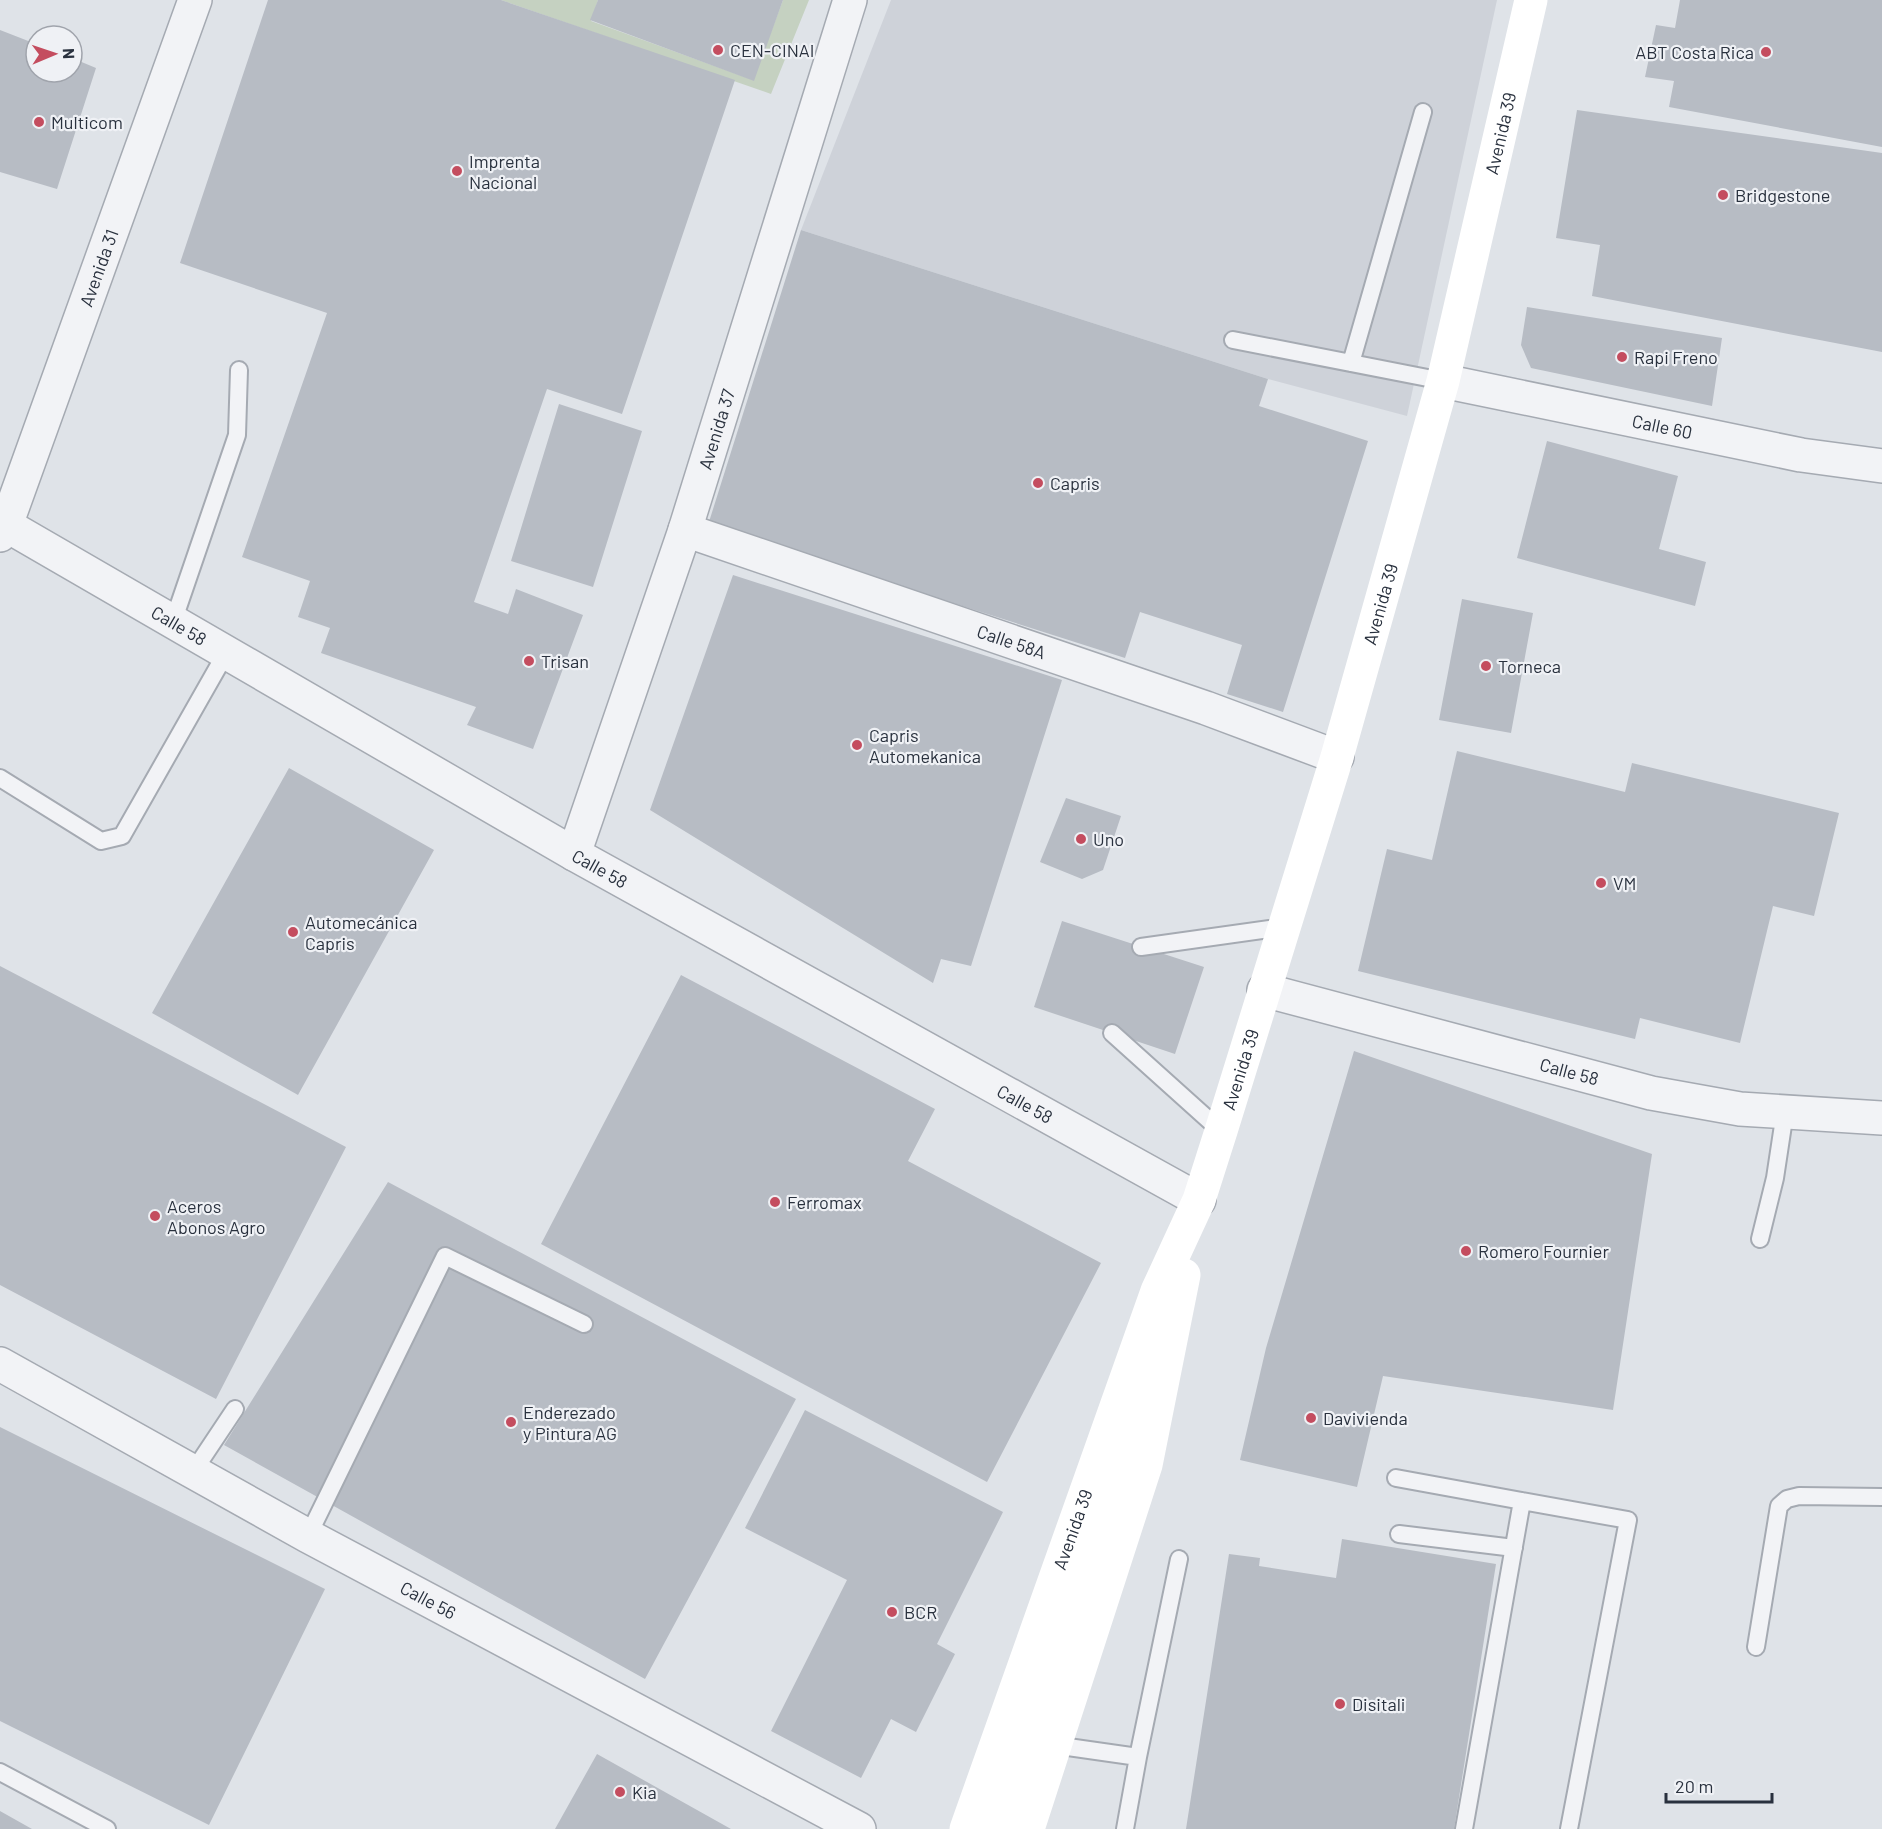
<svg xmlns="http://www.w3.org/2000/svg" width="1882" height="1829" font-family="Barlow,sans-serif">
<style>
.built{fill:#ced2d9}
.green{fill:#c5d1c1}
.building{fill:#b7bcc4}
.lines{fill:none;stroke-linecap:round;stroke-linejoin:round}
.service-casing{stroke:#a5aab2;stroke-width:20}
.minor-casing{stroke:#a5aab2;stroke-width:36}
.service{stroke:#f2f3f6;stroke-width:16}
.minor{stroke:#f2f3f6;stroke-width:33}
.secondary{stroke:#fff;stroke-width:33}
.poi-dot{fill:#c44d5f;stroke:#eff1f5;stroke-width:2}
.labels{text-anchor:middle;dominant-baseline:central;stroke-width:4.5;stroke-linejoin:round;paint-order:stroke}
.poi-label{font-size:18px;fill:#29313e;stroke:#eff1f5;text-anchor:start}
.street-label{font-size:18px;fill:#29313e;stroke:#eff1f5}
</style>
<rect width="100%" height="100%" fill="#dfe3e8"/>
<path class="built" d="M891,0H1497L1407,416L1268,379L801,230Z"/>
<path class="green" d="M501,0H598L591,21L753,80L783,0H809L771,94Z"/>
<path class="building" d="M268,0H501L735,80L622,414L547,389L474,602L508,614L516,589L583,615L533,749L467,725L476,707L321,653L330,628L298,617L310,581L242,557L327,313L180,263Z
M598,0H783L754,81L590,20Z
M1680,0H1882V147L1669,107L1674,81L1645,77L1656,25L1675,28Z
M0,30L36,44V72H72V58L96,68L57,189L0,172Z
M1577,110L1882,153V352L1592,296L1600,245L1556,238Z
M801,230L1268,379L1259,406L1368,441L1283,712L1227,694L1242,645L1140,612L1125,658L708,525Z
M1527,307L1722,338L1712,406L1531,368L1521,345Z
M559,404L642,431L593,587L511,561Z
M1547,441L1678,476L1659,549L1706,562L1695,606L1517,558Z
M733,575L1062,680L971,966L941,959L933,983L650,810Z
M1462,599L1533,613L1511,733L1439,720Z
M1457,751L1625,792L1632,763L1839,813L1814,916L1773,906L1740,1043L1640,1018L1635,1039L1358,971L1387,849L1432,860Z
M289,768L434,850L298,1095L152,1013Z
M1066,798L1121,816L1103,870L1082,879L1040,862Z
M1062,921L1204,967L1175,1054L1034,1007Z
M0,966L346,1147L216,1399L0,1285Z
M681,975L935,1109L908,1161L1101,1263L987,1482L541,1244Z
M1354,1051L1652,1154L1613,1410L1383,1376L1357,1487L1240,1460L1266,1348Z
M388,1182L796,1399L645,1679L224,1445Z
M805,1410L1003,1512L937,1644L955,1654L916,1732L891,1719L861,1778L771,1731L847,1580L745,1528Z
M0,1427L325,1589L209,1825L0,1721Z
M1342,1539L1496,1564L1454,1829H1186L1229,1554L1260,1558L1259,1566L1336,1578Z
M597,1754L731,1829H555Z
M0,1811L32,1829H0Z"/>
<g class="lines">
<defs>
<path id="service" d="M1233,340L1443,381
M1351,363L1423,112
M173,622L237,435L239,370
M0,778L101,841L122,836L226,653
M1141,947L1283,927
M1112,1033L1221,1131
M1760,1239L1775,1178L1785,1112
M193,1472L235,1409
M1396,1478L1522,1501
M1399,1534L1514,1548
M308,1536L445,1256L584,1324
M1756,1647L1779,1506L1787,1499L1799,1496L1882,1497
M1054,1745L1138,1757
M0,1772L107,1829
M1125,1829L1138,1757L1179,1559
M1464,1829L1522,1501L1628,1520L1569,1829"/>
<g id="minor">
<path id="s1" d="M1443,381L1801,455L1882,466"/>
<path id="s2" d="M6,525L574,854L1199,1200"/>
<path id="s3" d="M685,530L1206,708L1337,757"/>
<path id="s4" d="M0,535L6,525L195,0"/>
<path id="s5" d="M574,854L685,530L850,0"/>
<path id="s6" d="M1264,990L1651,1093L1740,1109L1882,1118"/>
<path id="s7" d="M0,1364L308,1536L859,1829"/>
</g>
</defs>
<use href="#service" class="service-casing"/>
<use href="#minor" class="minor-casing"/>
<use href="#service" class="service"/>
<use href="#minor" class="minor"/>
<g class="secondary">
<path id="s8" d="M966,1829L1157,1291L1199,1200L1221,1131L1337,757L1443,381L1531,0"/>
<path d="M999,1829L1156,1360"/>
<path d="M1028,1829L1146,1465L1184,1275"/>
</g>
</g>
<g class="poi-dot">
<circle cx="718" cy="50" r="6"/>
<circle cx="1766" cy="52" r="6"/>
<circle cx="39" cy="122" r="6"/>
<circle cx="457" cy="171" r="6"/>
<circle cx="1723" cy="195" r="6"/>
<circle cx="1622" cy="357" r="6"/>
<circle cx="1038" cy="483" r="6"/>
<circle cx="529" cy="661" r="6"/>
<circle cx="1486" cy="666" r="6"/>
<circle cx="857" cy="745" r="6"/>
<circle cx="1081" cy="839" r="6"/>
<circle cx="1601" cy="883" r="6"/>
<circle cx="293" cy="932" r="6"/>
<circle cx="775" cy="1202" r="6"/>
<circle cx="155" cy="1216" r="6"/>
<circle cx="1466" cy="1251" r="6"/>
<circle cx="1311" cy="1418" r="6"/>
<circle cx="511" cy="1422" r="6"/>
<circle cx="892" cy="1612" r="6"/>
<circle cx="1340" cy="1704" r="6"/>
<circle cx="620" cy="1792" r="6"/>
</g>
<g class="labels">
<g class="poi-label">
<text x="730" y="50">CEN-CINAI</text>
<text x="1754" y="52" text-anchor="end">ABT Costa Rica</text>
<text x="51" y="122">Multicom</text>
<text x="469" y="161">Imprenta<tspan x="469" dy="21">Nacional</tspan></text>
<text x="1735" y="195">Bridgestone</text>
<text x="1634" y="357">Rapi Freno</text>
<text x="1050" y="483">Capris</text>
<text x="541" y="661">Trisan</text>
<text x="1498" y="666">Torneca</text>
<text x="869" y="735">Capris<tspan x="869" dy="21">Automekanica</tspan></text>
<text x="1093" y="839">Uno</text>
<text x="1613" y="883">VM</text>
<text x="305" y="922">Automecánica<tspan x="305" dy="21">Capris</tspan></text>
<text x="787" y="1202">Ferromax</text>
<text x="167" y="1206">Aceros<tspan x="167" dy="21">Abonos Agro</tspan></text>
<text x="1478" y="1251">Romero Fournier</text>
<text x="523" y="1412">Enderezado<tspan x="523" dy="21">y Pintura AG</tspan></text>
<text x="1323" y="1418">Davivienda</text>
<text x="904" y="1612">BCR</text>
<text x="1352" y="1704">Disitali</text>
<text x="632" y="1792">Kia</text>
</g>
<g class="street-label">
<text stroke="none"><textPath href="#s8" startOffset="1780">Avenida 39</textPath></text>
<text stroke="none"><textPath href="#s4" startOffset="285">Avenida 31</textPath></text>
<text stroke="none"><textPath href="#s1" startOffset="224">Calle 60</textPath></text>
<text stroke="none"><textPath href="#s5" startOffset="448">Avenida 37</textPath></text>
<text stroke="none"><textPath href="#s8" startOffset="1294">Avenida 39</textPath></text>
<text stroke="none"><textPath href="#s2" startOffset="200">Calle 58</textPath></text>
<text stroke="none"><textPath href="#s3" startOffset="345">Calle 58A</textPath></text>
<text stroke="none"><textPath href="#s2" startOffset="686">Calle 58</textPath></text>
<text stroke="none"><textPath href="#s8" startOffset="808">Avenida 39</textPath></text>
<text stroke="none"><textPath href="#s6" startOffset="316">Calle 58</textPath></text>
<text stroke="none"><textPath href="#s2" startOffset="1172">Calle 58</textPath></text>
<text stroke="none"><textPath href="#s8" startOffset="318">Avenida 39</textPath></text>
<text stroke="none"><textPath href="#s7" startOffset="489">Calle 56</textPath></text>
</g>
</g>
<g transform="translate(54 54) rotate(88)"><circle r="28" fill="#eff1f5" stroke="#a0a4ac" stroke-width="1.5"/>
<path d="M0-4.5L10 22L0 15L-10 22Z" fill="#c44d5f"/>
<text y="-9" font-size="16" font-weight="bold" text-anchor="middle" fill="#29313e">N</text>
</g>
<path d="M1666 1793v9h106v-9" fill="none" stroke="#29313e" stroke-width="3"/>
<text x="1675" y="1793" font-size="18" fill="#29313e" stroke="#eff1f5" stroke-width="4.5" paint-order="stroke">20 m</text>
</svg>
